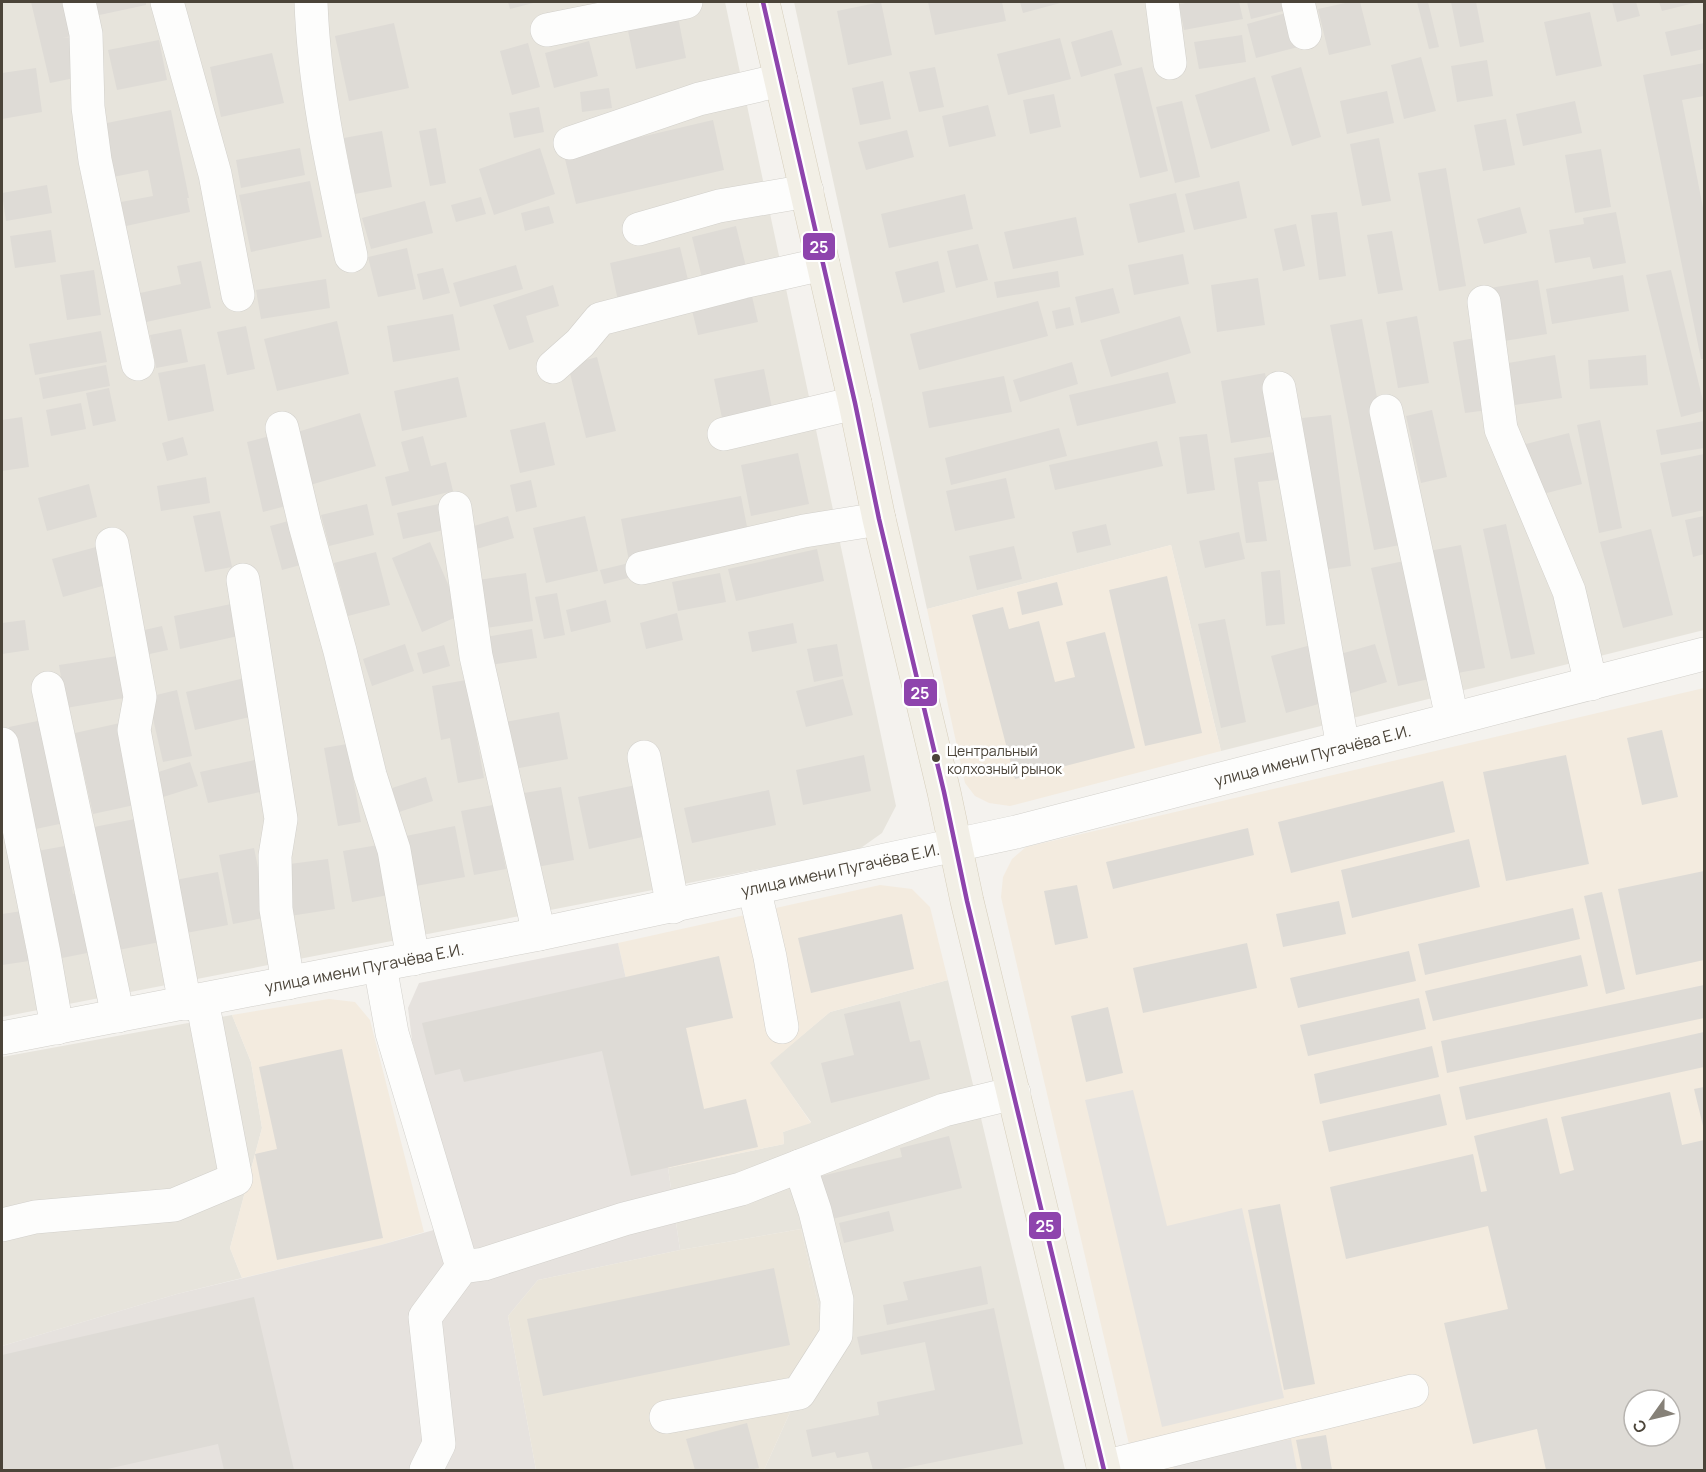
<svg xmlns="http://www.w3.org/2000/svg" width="1706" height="1472" font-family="Manrope,sans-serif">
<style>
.residential{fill:#e7e4dc}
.commercial{fill:#f3ebdf;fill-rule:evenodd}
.industrial{fill:#e6e2de}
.education{fill:#eae5da}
.parking{fill:#e6e3df}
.building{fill:#dedbd6;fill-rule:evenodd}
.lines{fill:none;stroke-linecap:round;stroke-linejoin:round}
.minor-casing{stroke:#d2d0cb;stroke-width:34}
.major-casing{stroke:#d6cebb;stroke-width:34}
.minor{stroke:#fdfdfc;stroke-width:33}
.major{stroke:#f2efe6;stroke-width:33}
.bus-1-casing{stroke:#fff;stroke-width:9}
.bus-1{stroke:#8e44ad;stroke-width:4.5}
.bus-dot{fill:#4b4439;stroke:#fff;stroke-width:2}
.labels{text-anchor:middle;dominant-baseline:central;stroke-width:5;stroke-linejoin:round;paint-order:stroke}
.bus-label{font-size:14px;fill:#4b4439;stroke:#fff;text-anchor:start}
.street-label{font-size:16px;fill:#4b4439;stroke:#fff}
.line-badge{stroke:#fff;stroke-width:2}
.badge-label{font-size:16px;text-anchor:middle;font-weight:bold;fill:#fff}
</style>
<rect width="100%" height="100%" fill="#f4f2ee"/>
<path class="residential" d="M2,2H725L896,806L882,833L858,850L2,1017Z
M794,2H1704V630L1221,751L1171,545L927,609Z
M948,980L1065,1470H764L825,1335L801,1229L680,1250L668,1168L784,1144L783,1132L811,1122L769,1063L830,1012Z
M232,1015L251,1062L262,1128L230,1248L242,1278L177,1294L2,1346V1057Z"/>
<path class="commercial" d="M1171,545L1221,751L1010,806L989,803L975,796L965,783L927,609Z
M1704,688V1470H1135L1001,897L1003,877L1012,859L1026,847ZM1634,1400H1670V1436H1634Z
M880,885L912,889L930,907L948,980L830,1012L770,1063L811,1123L783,1132L784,1144L668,1168L618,943Z
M329,999L355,1002L370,1020L424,1232L381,1245L242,1278L230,1248L262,1128L251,1062L232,1015Z"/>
<path class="industrial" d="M618,943L668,1168L680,1250L538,1280L508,1316L536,1470H2V1346L177,1294L381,1245L462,1222L412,1040L408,1008L419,983Z"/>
<path class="education" d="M801,1229L825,1335L764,1470H536L508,1316L538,1280L680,1250Z"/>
<path class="parking" d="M1133,1090L1167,1226L1242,1208L1284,1398L1162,1427L1085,1100Z
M1291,1439L1297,1470H1174L1172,1462Z"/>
<path class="building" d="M31,2H69L77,35L62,38L71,37L79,77L50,83Z
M87,2H146V5L90,17Z
M508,2H537L510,9Z
M881,2L892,55L848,65L837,11Z
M928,2H1002L1006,21L935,35Z
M1020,2H1064L1023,13Z
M1247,2H1290L1291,9L1251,19Z
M1350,2H1360L1371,45L1329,55L1318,9Z
M1417,2H1428L1439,47L1429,49Z
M1451,2H1476L1484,42L1460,47Z
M1612,2H1636L1640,16L1617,22Z
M1659,2H1698L1662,11Z
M1186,3L1239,2L1243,19L1184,30L1179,4Z
M1293,11L1302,46L1256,58L1247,24Z
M1590,12L1602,66L1556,76L1544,22Z
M678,17L686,58L636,69L627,26Z
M394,23L409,88L349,101L335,36Z
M1704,23V49L1671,56L1665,32Z
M1112,30L1122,65L1081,77L1071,42Z
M1242,35L1246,62L1199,69L1194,42Z
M1060,38L1071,79L1008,95L997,54Z
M159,40L167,80L117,90L108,50Z
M589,41L598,76L554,88L545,53Z
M528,43L540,87L512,95L500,51Z
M272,53L284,103L221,117L210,67Z
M1421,57L1436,111L1404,119L1391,65Z
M1487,60L1493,96L1457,102L1451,66Z
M1704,63V96L1682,100L1704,213V359H1701L1643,75Z
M935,67L944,107L919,112L909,72Z
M1142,67L1168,171L1140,178L1114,74Z
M1301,67L1321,137L1292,146L1271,76Z
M36,68L42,112L2,119V73Z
M1255,77L1270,131L1211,149L1195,95Z
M883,81L891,119L860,125L852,88Z
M609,88L612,108L582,112L580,92Z
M1387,91L1394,123L1347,134L1340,101Z
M1054,94L1061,127L1030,134L1023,100Z
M1182,101L1200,177L1175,183L1156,107Z
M1575,101L1582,133L1523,146L1516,114Z
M988,105L996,136L949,147L942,116Z
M539,107L544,132L514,138L509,113Z
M171,110L189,198H187L190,212L126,226L121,202L153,196L148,170L113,177L102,124Z
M1506,119L1515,165L1483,171L1474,125Z
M713,120L724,170L576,204L564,155Z
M436,128L446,183L430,186L419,131Z
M907,130L914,157L866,170L858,142Z
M382,131L392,187L355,194L344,138Z
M1379,138L1391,201L1362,206L1350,144Z
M300,148L305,175L241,188L236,160Z
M540,148L555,194L494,215L479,169Z
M1601,149L1611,207L1575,213L1565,155Z
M1446,168L1466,286L1439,291L1418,173Z
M310,181L322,237L251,252L239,195Z
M1239,181L1247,218L1194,230L1185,194Z
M47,185L52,213L6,221L2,193Z
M1176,193L1185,232L1138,243L1129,204Z
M965,194L973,229L889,248L881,214Z
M481,197L486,214L456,222L451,205Z
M425,201L433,233L371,249L362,218Z
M549,206L554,223L525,231L521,213Z
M1520,207L1527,233L1484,244L1477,219Z
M1337,212L1346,276L1319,280L1311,215Z
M1616,212L1626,263L1593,269L1590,257L1555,263L1549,230L1584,224L1583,218Z
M1076,217L1084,255L1013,269L1004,232Z
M1296,224L1305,266L1283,271L1274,229Z
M736,226L747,271L703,282L692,237Z
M51,230L56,262L15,268L10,236Z
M1392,231L1403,290L1378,294L1367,235Z
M978,244L988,280L956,288L947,251Z
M680,247L689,284L618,301L610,263Z
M407,248L416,289L378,297L368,257Z
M1183,254L1189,284L1134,295L1128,265Z
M201,261L211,308L146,322L140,293L181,284L177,266Z
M938,261L945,292L903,303L895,272Z
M516,265L523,289L460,307L453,283Z
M443,268L450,293L423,300L417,274Z
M94,270L101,315L67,320L60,275Z
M1671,270L1704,405V411L1681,417L1646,275Z
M1058,271L1060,287L997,298L994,282Z
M1623,275L1629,311L1552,324L1546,289Z
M1258,278L1265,325L1217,332L1211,285Z
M326,279L330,308L261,319L256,290Z
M1538,280L1547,334L1498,342L1490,288Z
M553,285L559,306L526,316L534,342L509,350L493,305Z
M1113,288L1120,313L1081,323L1075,297Z
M751,292L758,322L698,335L691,306Z
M1038,301L1048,336L919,370L910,334Z
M1070,307L1074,325L1056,329L1052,311Z
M453,314L460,350L393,362L387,326Z
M1180,316L1191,353L1111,377L1100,340Z
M1417,316L1429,383L1398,388L1386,322Z
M1362,319L1405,544L1374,550L1330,325Z
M337,321L349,374L277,391L264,339Z
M246,326L255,369L227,375L217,332Z
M181,329L188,362L156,368L150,335Z
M101,331L107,362L35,375L29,344Z
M1475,338L1488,410L1465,413L1453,342Z
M1555,355L1562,398L1515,405L1508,363Z
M1646,355L1648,385L1590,389L1588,360Z
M597,357L616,431L586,438L568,365Z
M1072,362L1078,384L1020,402L1013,380Z
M205,364L214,411L168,421L158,373Z
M106,365L110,386L43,399L39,378Z
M764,369L772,408L722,418L714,379Z
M1168,372L1176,403L1077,426L1069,395Z
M1265,373L1276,436L1231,443L1221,381Z
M1004,376L1012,412L929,428L922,392Z
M458,377L467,417L402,431L394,391Z
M109,388L116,421L93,426L86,393Z
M81,403L86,429L51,436L46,410Z
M1432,410L1447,477L1421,483L1406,416Z
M360,413L376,466L310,485L294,433Z
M1331,415L1351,566L1322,570L1302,418Z
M22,417L29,467L2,471V420Z
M1600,420L1622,528L1599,533L1577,425Z
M1704,421V448L1661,455L1656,430Z
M545,422L555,465L520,473L510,430Z
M1059,428L1067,456L951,485L945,458Z
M1569,433L1582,484L1535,496L1522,445Z
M1207,434L1215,490L1187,494L1179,437Z
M270,436L286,506L263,512L247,442Z
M423,436L431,466L446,462L453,491L392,506L385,477L409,471L401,442Z
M183,437L188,455L167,461L162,443Z
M1157,441L1163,466L1055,490L1049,465Z
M1281,451L1285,479L1258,482L1267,541L1246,543L1234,458Z
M798,453L809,504L751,516L741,465Z
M1704,454V510L1672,517L1660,463Z
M206,477L210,503L161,511L157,486Z
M1006,478L1015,518L955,531L946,491Z
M531,480L537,507L516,512L510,485Z
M89,484L97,517L47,531L38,498Z
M741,496L749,537L629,561L621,519Z
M443,503L449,529L403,539L397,513Z
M367,504L374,535L329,546L321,515Z
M220,511L232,567L205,572L193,516Z
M508,516L514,538L473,550L467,528Z
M585,516L598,571L546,583L533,528Z
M1704,516V554L1693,557L1685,520Z
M292,520L304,564L282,570L270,526Z
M1106,524L1111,545L1077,553L1072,532Z
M1506,524L1535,654L1511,659L1483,529Z
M1651,529L1673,615L1623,628L1600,542Z
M1239,532L1245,559L1205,568L1199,541Z
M430,542L461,615L422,632L392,558Z
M1461,545L1485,668L1452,674L1429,551Z
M1014,546L1022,579L977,590L969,556Z
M96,547L106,585L63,597L52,559Z
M817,549L824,581L736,601L728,569Z
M376,552L390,605L348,616L334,563Z
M1404,561L1429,679L1398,686L1371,568Z
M625,564L628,578L604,584L600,570Z
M1280,570L1285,624L1266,626L1261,572Z
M526,573L533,621L486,628L478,580Z
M720,573L726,602L678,611L672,582Z
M1167,576L1202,733L1145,746L1109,590Z
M1057,582L1063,605L1022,615L1017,592Z
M557,593L565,635L544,639L535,597Z
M606,600L611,622L571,632L566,610Z
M231,604L238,636L180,649L174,616Z
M1003,607L1009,629L1039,621L1055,682L1075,677L1066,642L1105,632L1135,748L1015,779L972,615Z
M677,613L683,640L646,649L640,623Z
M1225,619L1246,722L1221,728L1198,624Z
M25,620L29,650L2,654V623Z
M793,623L797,643L752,652L748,632Z
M162,626L168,650L145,655L140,631Z
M532,629L537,658L490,665L486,637Z
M405,644L414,671L372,686L363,659Z
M837,644L843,676L814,682L807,649Z
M1375,644L1387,682L1348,694L1337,655Z
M444,645L450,666L423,674L417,653Z
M1311,645L1326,702L1286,713L1271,656Z
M124,655L130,697L66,708L59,665Z
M249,677L258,715L195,730L186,692Z
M472,679L482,733L476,734L484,778L458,783L450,738L441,740L432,686Z
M843,679L853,715L806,727L796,691Z
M177,690L192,756L163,762L148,697Z
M559,712L568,759L514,769L505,722Z
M47,719L69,822L31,830L9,727Z
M120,723L139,804L93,814L75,733Z
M1662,730L1678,797L1642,805L1627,738Z
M347,744L361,822L338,826L324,748Z
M864,755L871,791L803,805L796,770Z
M1566,755L1589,864L1506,881L1483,772Z
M264,758L270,790L208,803L200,772Z
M190,762L198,786L160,798L152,774Z
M426,777L433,801L399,812L392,788Z
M1443,781L1455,832L1291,873L1278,822Z
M636,785L647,836L589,849L578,797Z
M561,787L574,860L537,867L524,793Z
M769,790L776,825L692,843L684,808Z
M493,805L506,869L474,875L461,811Z
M135,819L160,942L118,950L94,827Z
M455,826L465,877L405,888L396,838Z
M1248,828L1254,855L1113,889L1106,862Z
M1469,839L1480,887L1352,918L1341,870Z
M384,844L393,894L352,902L343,851Z
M65,846L73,894L81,893L92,952L57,959L37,851Z
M254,848L268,917L233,924L219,855Z
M328,859L335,909L290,916L282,865Z
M1704,871V960L1636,975L1618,889Z
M218,872L228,925L186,933L175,880Z
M1077,885L1088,938L1055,945L1044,891Z
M1602,892L1625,989L1606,994L1584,896Z
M1339,901L1346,934L1283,947L1276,914Z
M1573,908L1580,939L1425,975L1418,944Z
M29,910L36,960L2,965V914Z
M902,914L914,969L811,993L798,938Z
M1247,943L1257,988L1143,1013L1133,968Z
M1409,951L1416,981L1298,1008L1290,978Z
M1581,955L1588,986L1433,1021L1425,991Z
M719,956L733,1018L686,1028L704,1109L746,1099L758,1147L631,1176L602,1051L464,1082L460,1069L435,1075L422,1023Z
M1704,985V1018L1447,1073L1441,1041Z
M1419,998L1426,1029L1308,1056L1300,1025Z
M900,1001L910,1042L920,1040L930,1079L831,1103L821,1063L854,1055L844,1014Z
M1108,1007L1123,1073L1086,1082L1071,1016Z
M1704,1032V1067L1466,1120L1459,1087Z
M1432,1046L1439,1077L1320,1104L1314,1074Z
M342,1049L383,1238L277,1260L255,1154L277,1149L259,1067Z
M1704,1087V1130L1694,1089Z
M1670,1092L1682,1145L1704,1140V1470H1546L1537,1429L1473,1444L1444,1323L1508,1309L1488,1226L1346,1259L1330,1187L1473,1154L1481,1192L1487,1191L1474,1136L1547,1118L1560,1174L1574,1170L1561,1117ZM1634,1400H1670V1436H1634Z
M1440,1094L1447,1125L1329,1152L1322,1121Z
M949,1136L962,1188L832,1219L821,1176L902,1157L900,1148Z
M1280,1204L1315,1384L1284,1390L1248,1210Z
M889,1211L894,1231L844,1243L839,1223Z
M981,1266L988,1304L887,1325L883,1305L908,1300L903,1282Z
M774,1268L790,1345L543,1396L527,1319Z
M254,1297L294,1470H224L218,1444L103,1470H2V1355Z
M994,1308L1023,1444L896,1470H873L868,1452L837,1458L835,1452L812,1457L806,1430L879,1415L877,1402L935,1390L925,1342L861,1355L857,1337Z
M747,1423L759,1468L748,1470H695L686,1439Z
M1326,1435L1332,1470H1302L1296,1440Z"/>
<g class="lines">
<defs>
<g id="minor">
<path d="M79,2L86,34L88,107L95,160L138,364"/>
<path d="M167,2L215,174L238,295"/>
<path d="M311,2C314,88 333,172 351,256"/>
<path d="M1162,2L1170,63"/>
<path d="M1298,2L1305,33"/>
<path d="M547,30L686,2"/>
<path d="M570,143L699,99L781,80"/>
<path d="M639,229L719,206L807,191"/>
<path d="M1484,302L1501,429L1569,591L1591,684"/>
<path d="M553,367L580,343L600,319L743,282L823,264"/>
<path d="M1279,388L1343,747"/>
<path d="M1386,411L1452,718"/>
<path d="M282,428L305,525L340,651L370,775L394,850L413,959"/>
<path d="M724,434L855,403"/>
<path d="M455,508L476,656L539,934"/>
<path d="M112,544L140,697L134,730L185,1004"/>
<path d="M642,568L804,531L879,519"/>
<path d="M243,580L281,819L275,856L276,909L288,983"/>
<path d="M48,688L118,1016"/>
<path d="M2,744L44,953L57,1028"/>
<path d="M644,757L673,907"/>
<path d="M754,888L770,957L782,1027"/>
<path d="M380,966L392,1033L462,1267"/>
<path id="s1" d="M2,1038L539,934L1016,832L1704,654"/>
<path d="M2,1225L35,1217L174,1205L236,1179L202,1000"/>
<path d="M666,1417L799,1393L836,1335L837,1300L815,1211L800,1166"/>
<path d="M1103,1467L1412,1391"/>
<path d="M426,1470L439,1444L425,1317L462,1267L484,1264L624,1219L741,1189L944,1110L1014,1093"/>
</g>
<path id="major" d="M763,2L855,403L879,519L944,792L967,901L1104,1470"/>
</defs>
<use href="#minor" class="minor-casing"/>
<use href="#major" class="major-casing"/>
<use href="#minor" class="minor"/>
<use href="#major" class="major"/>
<defs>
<path id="bus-1" d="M763,2L855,403L879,519L944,792L967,901L1104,1470"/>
</defs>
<use href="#bus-1" class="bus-1-casing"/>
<use href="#bus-1" class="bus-1"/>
</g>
<circle class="bus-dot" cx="936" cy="758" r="5"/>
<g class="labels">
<g class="bus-label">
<text x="947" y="750">Центральный<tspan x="947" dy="18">колхозный рынок</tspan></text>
</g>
<g class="street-label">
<text stroke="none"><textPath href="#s1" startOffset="1341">улица имени Пугачёва Е.И.</textPath></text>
<text stroke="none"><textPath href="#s1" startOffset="855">улица имени Пугачёва Е.И.</textPath></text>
<text stroke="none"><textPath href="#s1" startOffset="369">улица имени Пугачёва Е.И.</textPath></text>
</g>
</g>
<g class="line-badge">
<rect x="802" y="232" width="34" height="29" rx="6" fill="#8e44ad"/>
<rect x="903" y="678" width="35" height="29" rx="6" fill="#8e44ad"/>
<rect x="1028" y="1211" width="34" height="29" rx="6" fill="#8e44ad"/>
</g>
<g class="badge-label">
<text x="819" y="253">25</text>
<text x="920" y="699">25</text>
<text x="1045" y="1232">25</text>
</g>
<rect width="1706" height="1472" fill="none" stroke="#4b4439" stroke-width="6"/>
<g transform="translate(1652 1418) rotate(236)"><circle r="28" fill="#ffffff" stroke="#b7b4b0" stroke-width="1.5"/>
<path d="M0-4.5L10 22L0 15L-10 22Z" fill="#868178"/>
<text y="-9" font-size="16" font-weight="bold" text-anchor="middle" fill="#4b4439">С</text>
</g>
</svg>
